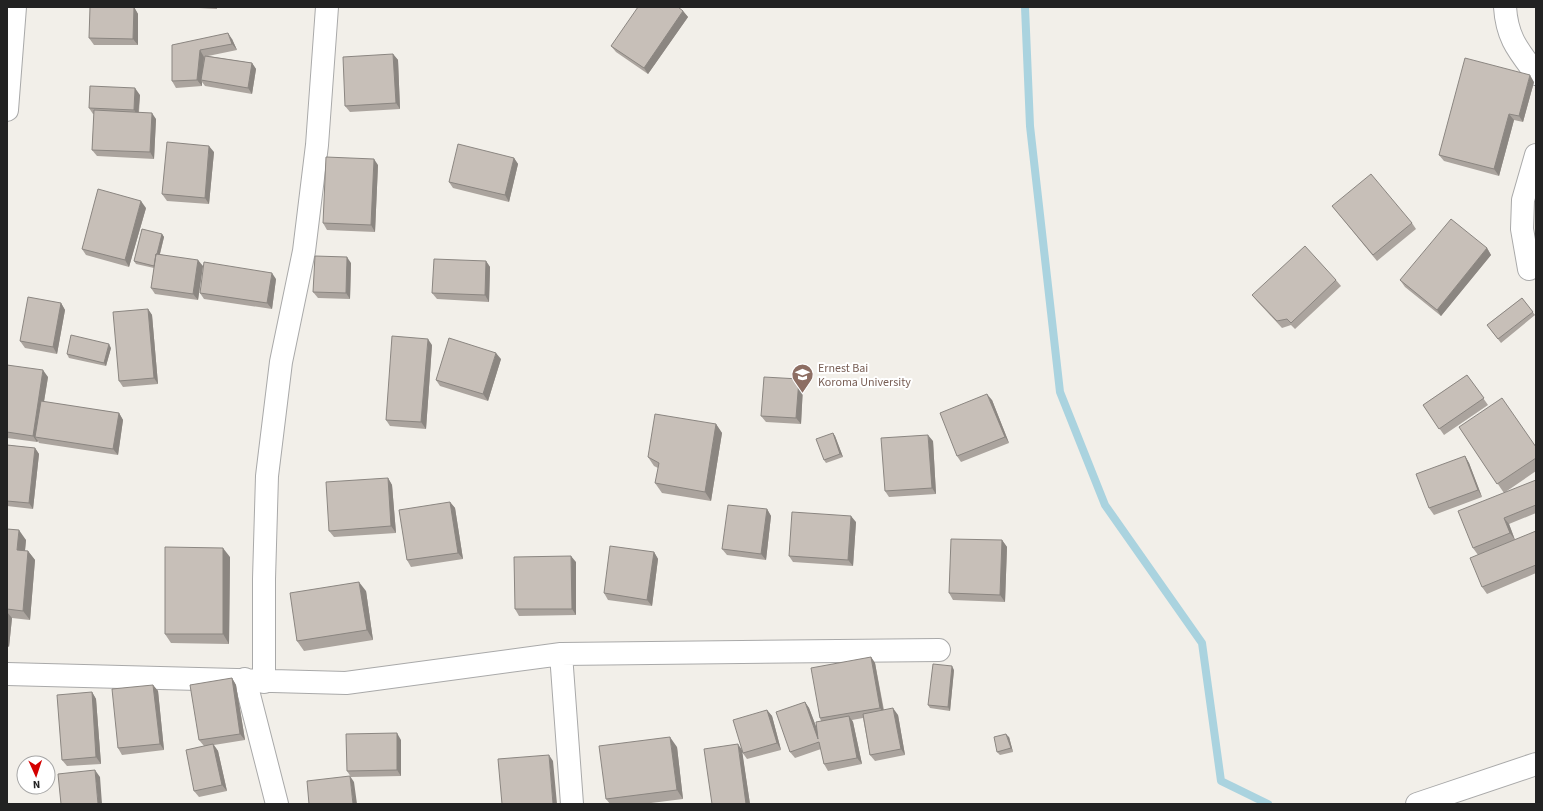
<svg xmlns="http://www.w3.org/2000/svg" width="1543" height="811" font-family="'Source Sans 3',sans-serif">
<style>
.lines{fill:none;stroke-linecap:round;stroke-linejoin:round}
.stream{stroke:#aad3df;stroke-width:8}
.minor-casing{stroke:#a9a9a9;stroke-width:24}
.minor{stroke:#fff;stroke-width:22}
.wall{fill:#aba49e}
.shaded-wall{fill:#8b8681}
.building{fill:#c7bfb8;stroke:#8b8681}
.labels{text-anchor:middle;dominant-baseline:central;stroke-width:4;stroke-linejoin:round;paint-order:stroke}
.education-label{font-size:12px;fill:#785e54;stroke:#fff;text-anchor:start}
</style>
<rect width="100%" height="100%" fill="#f2efe9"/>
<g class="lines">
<path class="stream" d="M1025,7L1030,126L1060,392L1105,505L1202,643L1221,781L1268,804"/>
<defs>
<path id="minor" d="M1505,7C1507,38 1518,50 1536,74
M7,110L15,7
M1529,269L1522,229L1523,200L1536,155
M561,654L572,804
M7,674L346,683L561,654L939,650
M245,679L277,804
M264,682V579L267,476L281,362L304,251L317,145L327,7
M1417,804L1536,764"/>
</defs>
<use href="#minor" class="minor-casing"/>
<use href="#minor" class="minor"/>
</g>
<path class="wall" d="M134,7L138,14V45H94L89,38Z
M181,7H217V9Z
M683,11L688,17L648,74L616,52L611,46Z
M232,39L237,50L208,56L252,63L256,69L252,94L205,86L202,82V86L176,88L172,81V45Z
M393,54L398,60L400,109L350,112L345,106Z
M1534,82L1523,122L1514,120L1499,176L1444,161L1439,155Z
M140,95L139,112L156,119L154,159L97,156L92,150L94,114H93L89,108Z
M214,152L209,204L167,201L162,194Z
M514,158L518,164L509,202L453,188L449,182Z
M378,165L375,232L327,230L323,223Z
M1332,206L1412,223L1416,229L1377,261L1337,212Z
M146,208L129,267L86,255L82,249Z
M162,234L164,237L160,254L203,266L198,300L155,294L151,288L154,268L136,264L134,261Z
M1487,248L1491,255L1441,316L1405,287L1400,280Z
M486,261L490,267L489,302L437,299L432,293Z
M351,263L350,299L318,298L313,292Z
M276,279L272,309L204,299L200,293Z
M1336,280L1341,286L1295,329L1291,325L1282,328L1257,301L1252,295Z
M1522,298L1535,315L1501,343L1487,325Z
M61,303L65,310L57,354L25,348L20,341Z
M148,309L152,315L158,384L123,387L119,381Z
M432,345L426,429L390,426L386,420Z
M111,348L106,366L69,358L67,354Z
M501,359L488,401L440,386L436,380Z
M7,365L48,377L44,402L119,413L123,420L118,455L39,443L38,441L37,442L7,438Z
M1467,375L1488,405L1444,435L1423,405Z
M803,386L801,424L766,422L761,416Z
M992,400L1009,443L961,462L957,456Z
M716,424L722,433L711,501L662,493L655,483L658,468L654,466L648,457Z
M1459,427L1536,447V471L1504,493Z
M833,433L835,436L843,457L826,463L824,460Z
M933,441L936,494L889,497L885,491Z
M7,445L35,448L39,454L33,509L7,506Z
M1465,456L1469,463L1482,497L1434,515L1429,508Z
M388,478L392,485L396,533L334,537L329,531Z
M1536,480V513L1509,524L1515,540L1478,555L1473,548Z
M450,502L455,508L463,559L411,567L407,560Z
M767,509L771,516L766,560L727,555L722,549Z
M856,522L853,566L793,562L789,556Z
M7,529L26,540L25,551H28L35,560L30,620L12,618L9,647L7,646Z
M1536,531V573L1487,594L1482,587Z
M1002,540L1007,547L1005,602L953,600L949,593Z
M654,552L658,559L652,606L608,600L604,593Z
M230,557L229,644L171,643L165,634Z
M576,562V615L519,616L515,609Z
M366,591L373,640L304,651L297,641Z
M871,657L875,663L884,710L898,715L905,755L875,761L870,755L863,718L852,720L853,722L862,764L828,771L824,764L821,749L795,758L790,752L805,702L809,708L817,729L821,721L820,718Z
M954,670L950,711L930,708L928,705Z
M232,678L236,685L245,740L214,745L218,751L227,791L199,797L194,791L204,746L199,740Z
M153,685L158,691L164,750L122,755L118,748Z
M92,692L96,699L101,764L67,766L62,760Z
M767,710L772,716L781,750L747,759L742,752L750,804H712L742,750Z
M1009,737L1013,752L1000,755L997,752Z
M401,740V776L351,777L347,771Z
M677,747L683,799L643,804H610L606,799Z"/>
<path class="shaded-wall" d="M134,7L138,14V45L133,39Z
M683,11L688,17L648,74L644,68Z
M228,33L232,39L237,50L232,44Z
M200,50L204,57L202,80H201L202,82V86L197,80Z
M393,54L398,60L400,109L396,103Z
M252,63L256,69L252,94L248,88Z
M1530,75L1534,82L1523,122L1519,116Z
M135,88L140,95L138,116L134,110Z
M152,113L156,119L154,159L150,152Z
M1509,114L1514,120L1499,176L1494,169Z
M209,146L214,152L209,204L205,198Z
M514,158L518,164L509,202L505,195Z
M374,159L378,165L375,232L371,225Z
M141,201L146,208L129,267L125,260Z
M162,234L164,237L156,269L154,266Z
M1487,248L1491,255L1441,316L1437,310Z
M347,257L351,263L350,299L346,293Z
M198,260L203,266L198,300L193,294Z
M486,261L490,267L489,302L485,295Z
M272,273L276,279L272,309L267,303Z
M61,303L65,310L57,354L53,347Z
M148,309L152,315L158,384L154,378Z
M428,339L432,345L426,429L421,422Z
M109,344L111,348L106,366L104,363Z
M496,353L501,359L488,401L483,394Z
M43,370L48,377L38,437H35L38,441L37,442L33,436Z
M799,379L803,386L801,424L796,418Z
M987,394L992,400L1009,443L1005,437Z
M119,413L123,420L118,455L113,449Z
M716,424L722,433L711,501L705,492Z
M833,433L835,436L843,457L840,454Z
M928,435L933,441L936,494L932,488Z
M35,448L39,454L33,509L29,503Z
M1465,456L1469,463L1482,497L1478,490Z
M388,478L392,485L396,533L391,526Z
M450,502L455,508L463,559L458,553Z
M767,509L771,516L766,560L761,554Z
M851,516L856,522L853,566L848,560Z
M1504,518L1509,524L1515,540L1510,533Z
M19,530L26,540L24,560L17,550Z
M1002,540L1007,547L1005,602L1000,595Z
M223,548L230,557L229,644L223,634Z
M28,551L35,560L30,620L23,611Z
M654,552L658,559L652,606L647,600Z
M571,556L576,562V615L572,609Z
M359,582L366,591L373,640L367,630Z
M7,612L12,618L9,647L7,644Z
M871,657L875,663L884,714L880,708Z
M952,666L954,670L950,711L948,707Z
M232,678L236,685L245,740L240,734Z
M153,685L158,691L164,750L160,744Z
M92,692L96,699L101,764L96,757Z
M805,702L809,708L823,745L818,739Z
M893,708L898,715L905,755L901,749Z
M767,710L772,716L781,750L777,743Z
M849,716L853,722L862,764L857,758Z
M397,733L401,740V776L397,770Z
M1006,734L1009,737L1013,752L1011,748Z
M670,737L677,747L683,799L677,790Z
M213,744L218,751L227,791L222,785Z
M738,744L742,750L750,804H746Z
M549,755L553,761L557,804H553Z
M95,770L100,777L102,804H98Z
M350,776L354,782L357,804H353Z"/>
<path class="building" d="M90,7H134L133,39L89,38Z
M638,7H678L683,11L644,68L611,46Z
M228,33L232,44L200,50L197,80L172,81V45Z
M393,54L396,103L345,106L343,57Z
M205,56L252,63L248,88L201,80Z
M1465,58L1530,75L1519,116L1509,114L1494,169L1439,155Z
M90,86L135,88L134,110L89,108Z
M94,110L152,113L150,152L92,150Z
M167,142L209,146L205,198L162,194Z
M458,144L514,158L505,195L449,182Z
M326,157L374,159L371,225L323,223Z
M1371,174L1412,223L1373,255L1332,206Z
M98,189L141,201L125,260L82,249Z
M1451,219L1487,248L1437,310L1400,280Z
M142,229L162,234L157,254H156L154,266L134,261Z
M1305,246L1336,280L1291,323L1287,319L1277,321L1252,295Z
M156,254L198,260L193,294L151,288Z
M315,256L347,257L346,293L313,292Z
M434,259L486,261L485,295L432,293Z
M204,262L272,273L267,303L200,293Z
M28,297L61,303L53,347L20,341Z
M1522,298L1533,312L1498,339L1487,325Z
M148,309L154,378L119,381L113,312Z
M71,335L109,344L104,363L67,354Z
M392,336L428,339L421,422L386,420Z
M449,338L496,353L483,394L436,380Z
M7,365L43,370L33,436L7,432Z
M1467,375L1484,398L1439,429L1423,405Z
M764,377L799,379L796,418L761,416Z
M987,394L1005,437L957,456L940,413Z
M1502,398L1536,447V458L1497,484L1459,427Z
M41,401L119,413L113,449L35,437Z
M655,414L716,424L705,492L655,483L659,463L648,457Z
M833,433L840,454L824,460L816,439Z
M928,435L932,488L885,491L881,438Z
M7,445L35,448L29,503L7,501Z
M1465,456L1478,490L1429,508L1416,474Z
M388,478L391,526L329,531L326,482Z
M1536,480V505L1504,518L1510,533L1473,548L1458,511Z
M450,502L458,553L407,560L399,510Z
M728,505L767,509L761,554L722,549Z
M792,512L851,516L848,560L789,556Z
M7,529L19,530L17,550L28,551L23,611L7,609Z
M1536,531V565L1482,587L1470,558Z
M951,539L1002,540L1000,595L949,593Z
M610,546L654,552L647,600L604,593Z
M165,547L223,548V634H165Z
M571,556L572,609H515L514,557Z
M359,582L367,630L297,641L290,593Z
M871,657L880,708L820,718L811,668Z
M933,664L952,666L948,707L928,705Z
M232,678L240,734L199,740L190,685Z
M153,685L160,744L118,748L112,689Z
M92,692L96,757L62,760L57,695Z
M805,702L818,739L816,722L849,716L857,758L824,764L819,742L790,752L776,712Z
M893,708L901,749L870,755L863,714Z
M767,710L777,743L743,753L733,720Z
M397,733V770L347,771L346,734Z
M1006,734L1011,748L997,752L994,737Z
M670,737L677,790L606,799L599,746Z
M213,744L222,785L194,791L186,750Z
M738,744L746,804H712L704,749Z
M549,755L553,804H502L498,759Z
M95,770L98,804H61L58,774Z
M350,776L353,804H309L307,781Z"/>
<defs>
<symbol id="university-pin" viewBox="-11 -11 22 30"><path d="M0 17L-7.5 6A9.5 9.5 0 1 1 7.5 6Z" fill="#8d6e63" stroke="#fff"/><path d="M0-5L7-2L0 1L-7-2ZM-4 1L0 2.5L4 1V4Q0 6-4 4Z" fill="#fff"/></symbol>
</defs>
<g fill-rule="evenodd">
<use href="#university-pin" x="790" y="362" width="25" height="34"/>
</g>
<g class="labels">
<g class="education-label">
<text x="818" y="368">Ernest Bai<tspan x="818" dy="14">Koroma University</tspan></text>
</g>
</g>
<rect width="1543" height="811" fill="none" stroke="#222222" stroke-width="16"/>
<g transform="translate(36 775) rotate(177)"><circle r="19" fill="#ffffff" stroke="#a7a7a7"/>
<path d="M0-3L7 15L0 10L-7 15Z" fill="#d40000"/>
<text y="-6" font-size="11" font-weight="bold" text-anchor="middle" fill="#222222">N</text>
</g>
</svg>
